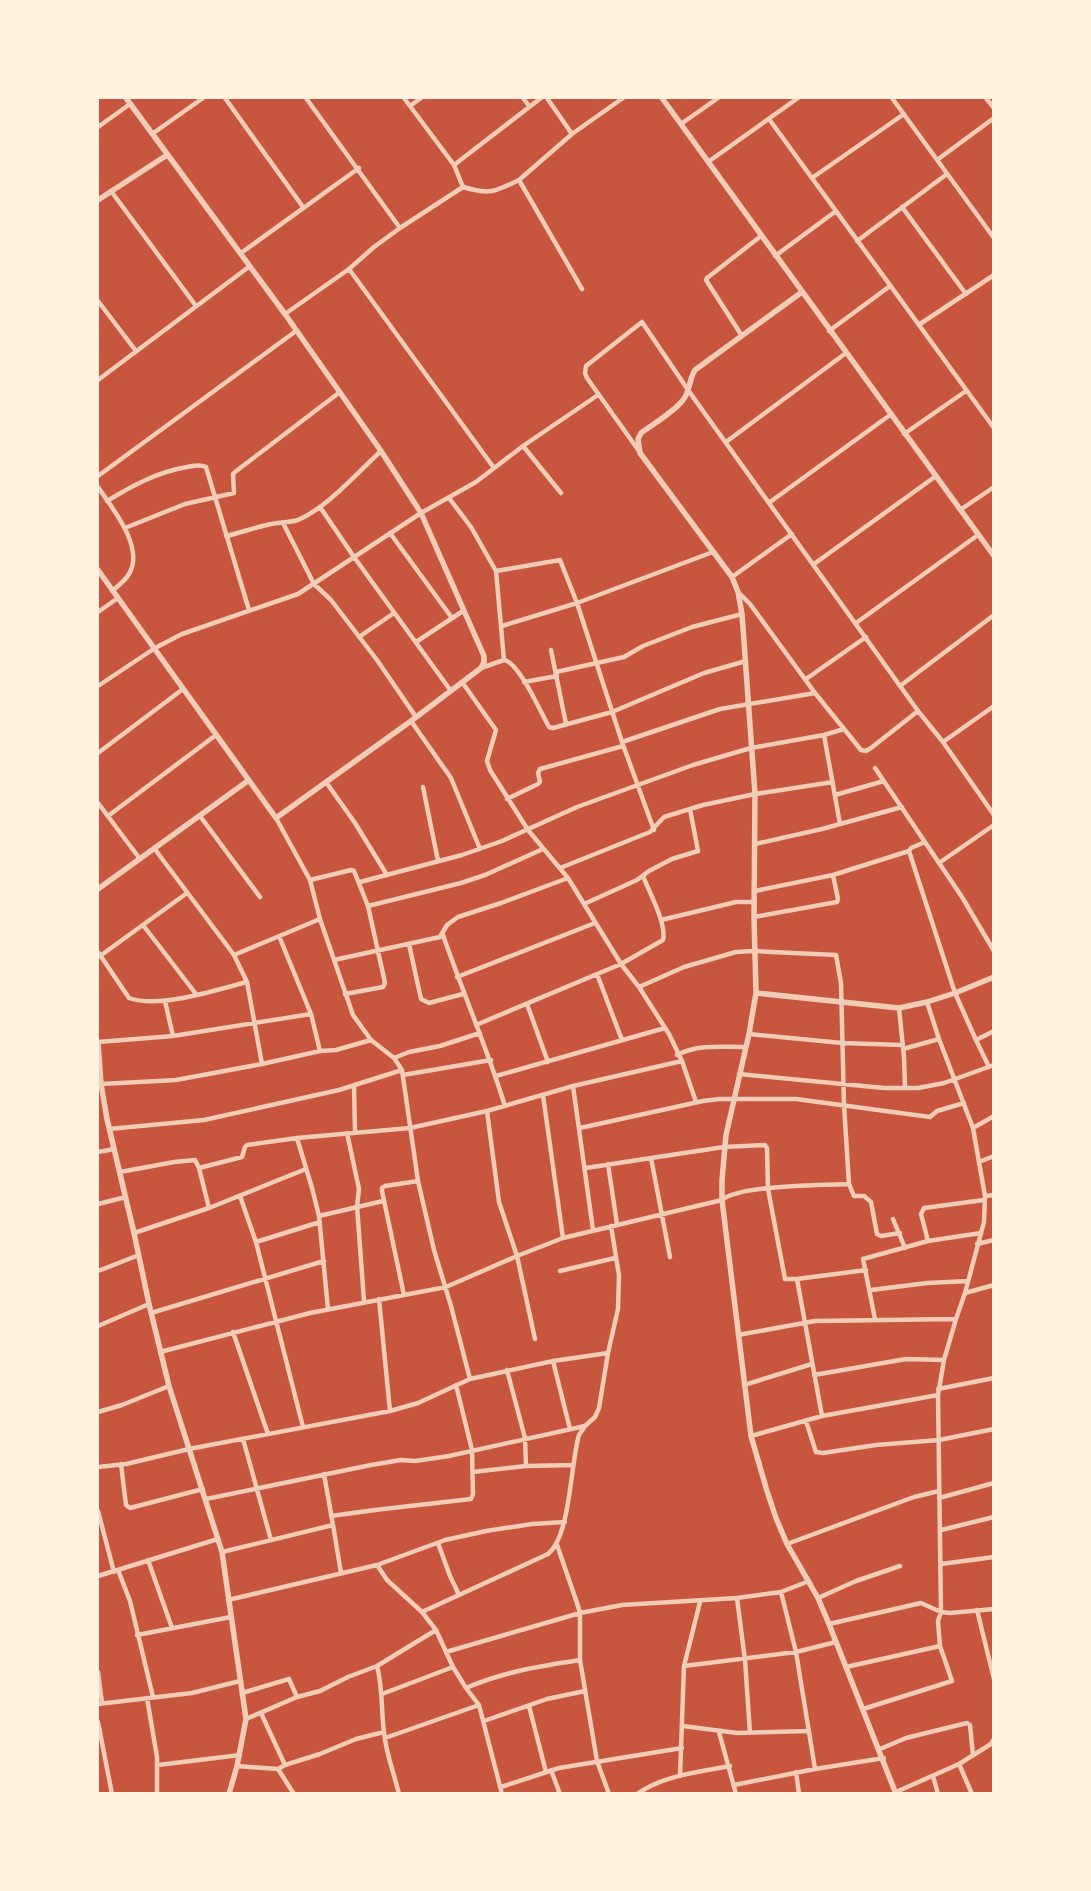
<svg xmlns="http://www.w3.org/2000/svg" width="1091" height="1891" font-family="'Golos Text',sans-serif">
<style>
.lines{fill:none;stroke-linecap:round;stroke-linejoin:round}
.minor{stroke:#f1ccb7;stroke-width:4.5}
.tertiary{stroke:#f1ccb7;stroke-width:5.5}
</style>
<rect width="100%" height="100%" fill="#c8553d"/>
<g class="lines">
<path class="minor" d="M225,98L303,207
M306,98L400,228
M523,98L529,106
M547,98L572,134
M892,98L994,238
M986,98L994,108
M410,106L421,98
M769,119L994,428
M681,124L718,98
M98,127L130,104
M152,134L203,98
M937,160L994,118
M708,162L798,98
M454,165L541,98
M812,178L904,114
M463,187C489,195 495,192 519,180
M111,191L196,306
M902,207L966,294
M857,241L947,174
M241,253L359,168
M775,256L836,211
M349,269L494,468
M582,289L519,180L572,134L623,98
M98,301L136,351
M285,314L349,269L374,247L400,228L463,187L454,165L404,98
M920,324L994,275
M829,331L890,286
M742,336L706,280L707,278L761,236
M98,380L250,266
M904,434L966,391
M726,442L846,353
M523,446L561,493
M639,451L587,378L585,373L586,366L642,322L688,390L918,711L943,742L994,815
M98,476L296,331
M98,487C112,508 145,547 129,574C125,581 118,586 112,591
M449,498L471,527L496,571L504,660
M107,501C132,486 157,472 187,467C193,466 200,464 206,467L249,610
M770,502L890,415
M320,507L354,557L451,691
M960,510L994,487
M283,523L314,584L331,600L377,660L416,717
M125,528L185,504L234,493L233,474L235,472L340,392
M390,533L452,618
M226,536C240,533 253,528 267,525C277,522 288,523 298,520C328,507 357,473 381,451
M814,564L936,476
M496,571L560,560L577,603L622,742L654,830
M732,577L792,534
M739,593L750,604L815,693L861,750L866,751L871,748L918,711
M98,612L118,598
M856,623L978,535
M502,626L577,603L713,552
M359,637L394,613
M416,642L463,611
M551,650L566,724
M481,668L504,660C519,662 541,713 549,727L553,728L612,712L704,673L746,661
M556,672L624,657L643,646L692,627L742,614
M806,679L866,637
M462,682L496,730L487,761L490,770L528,830L568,878L621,964L639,987L669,1034L682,1061L696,1102
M524,682L557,676
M98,686L155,648L182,634L298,594L421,513L476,482L523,446L598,395
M900,686L994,615
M411,721L451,778L480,849
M824,735L840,824
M622,742L720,709L815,693
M943,742L994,706
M98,753L183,689
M875,768L962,897L994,951
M326,782L355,823L387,875
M423,787L438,861
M835,795L884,781
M507,799L538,784L540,782L538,773L540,769L623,746
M98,803L140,859
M108,816L216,735
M200,816L260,897
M276,818L310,880L320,919L353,1015L371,1040L394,1058L402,1070L418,1181L434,1250L451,1306L470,1379
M925,842L911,848L909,851L955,993L976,1040L994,1031
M755,844L822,829L902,807
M154,848L234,955L247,982L262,1064
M939,863L994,825
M560,868L650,832L664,817L703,805L755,794L833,782
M310,880L351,870L354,871L368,906L385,983L383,987L345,994
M360,882L462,855L502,841L577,807L693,765L751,748L824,735L844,729
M755,891L833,875L909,851
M584,904L637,880L649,871L672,859L698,851L690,809
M368,906L461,883L485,875L543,849
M754,917L837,902L838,899L833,875
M661,920L736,902H755
M143,925L196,994
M443,935C463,993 487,1048 505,1106
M279,936L311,1014L320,1051
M409,944L421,999L429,1003L463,994
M98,952L129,998C160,1009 215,990 247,982
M234,955L320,919
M100,956L187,893
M334,960L440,937L447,925L458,917L501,903L568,878
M597,974L622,1040
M457,977L595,923
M639,987L684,967L736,952L754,951L836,955L841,983L844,1105L849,1184L854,1196H864L871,1202L877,1234L881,1236L900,1233
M165,1001L173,1036
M927,1002L939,1039L973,1128
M527,1004L548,1062
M899,1008L904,1057L905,1087
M476,1025L621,964L663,940C667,924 649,892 643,876
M749,1034L842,1043L902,1045
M976,1040L989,1067
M98,1042L173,1036L311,1014
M903,1049L939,1039
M677,1055C698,1044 723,1047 746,1047
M394,1058L409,1052L440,1046L480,1033
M739,1074L884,1088H918L944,1083L994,1065
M403,1075L491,1060
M496,1076L665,1028
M101,1084L176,1080L262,1064L320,1051L336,1050L371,1040
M354,1085L355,1133
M573,1086L593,1230
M543,1095L563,1238
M487,1111L499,1202L517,1256L563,1238L722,1200C739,1185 824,1185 849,1184
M580,1128L703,1101L719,1099H796L930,1117L937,1111L964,1103
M109,1129L204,1120L339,1090L402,1070
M347,1133L359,1189L357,1206L364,1301
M297,1138L312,1188L319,1216L328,1309
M98,1152L114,1149
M651,1158L724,1147L765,1145L767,1148L768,1189L785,1279H797
M979,1162L994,1156
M608,1164L617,1224
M199,1168L242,1157L245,1147L247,1145L297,1138L410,1128L487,1111L573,1086L682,1061
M586,1168L651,1158L670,1257
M120,1172L174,1162L195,1160L199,1168L209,1208
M240,1196L256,1242L303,1427
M985,1196L994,1195
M98,1204L126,1197
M319,1216L383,1201
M893,1219L905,1248
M134,1233L209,1208L306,1169
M928,1241L921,1214L924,1208L984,1200
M256,1242L320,1222
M977,1244L994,1240
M98,1271L139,1255
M560,1271L615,1258
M871,1290L927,1283L968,1281
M965,1293L994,1285
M404,1295L382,1191V1188L385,1186L418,1181
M379,1299L390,1411
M151,1313L324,1261
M875,1319L863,1259L928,1241L981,1233
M98,1326L149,1304
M233,1332L268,1434
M738,1335L815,1321L956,1319
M160,1352L310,1313L446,1287L517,1256L535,1339
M553,1361L570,1429
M507,1370L525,1438L526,1466
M814,1375L906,1359L944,1360
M744,1385L812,1364
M938,1389L994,1378
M98,1412L122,1405L169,1386
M822,1416L797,1279L866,1270
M806,1421L816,1452L823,1453L876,1445L939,1440L994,1429
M751,1436L822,1416L938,1395
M243,1439L271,1540
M121,1464L126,1505L130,1508L203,1489
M98,1467L126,1464L189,1449L390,1411L418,1403L470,1379L553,1361L608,1353
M473,1472L526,1466L573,1465
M324,1474L333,1525
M939,1498L994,1483
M206,1499L371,1465L401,1460L415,1461L449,1456L585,1426
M98,1511L114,1572
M331,1516L375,1510L471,1499L473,1494L472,1450L456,1385
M941,1530L994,1517
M438,1543L450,1576L459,1595
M787,1544L914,1497L939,1491
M557,1545L577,1603L580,1613V1660L597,1761L609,1794
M222,1552L333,1525L341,1573
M148,1560L172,1628
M941,1564L994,1557
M377,1565L387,1580L422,1612L436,1630L453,1667L466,1688L479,1705L502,1794
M118,1570L130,1601L153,1697
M98,1576L218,1539
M781,1592L796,1652L815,1769
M737,1598L745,1660L750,1733
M818,1598L856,1581L900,1566
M228,1600L377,1565L445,1540L486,1531L532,1524L565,1522
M977,1610L994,1679
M422,1612L548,1554C571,1535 570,1465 579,1435L585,1426L595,1417L599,1408L608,1353L618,1309L619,1275L611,1226
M829,1624L921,1603L941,1612L950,1613L994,1609
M137,1635L231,1617
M446,1652L580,1613L622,1605L737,1598L781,1592L809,1581
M377,1666C383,1688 381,1710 384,1732C386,1754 394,1773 399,1794
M684,1666L796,1652L836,1642
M846,1667L940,1646
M98,1672L102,1703
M466,1688C503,1672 540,1666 580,1660
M242,1693L289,1679L297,1697
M382,1694L453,1667
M147,1698L157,1757V1794
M98,1704L192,1693L240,1681
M529,1706L546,1772
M863,1709L952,1681L940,1646L938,1621L941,1612L938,1395L944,1360L956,1319L965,1293L984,1222L985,1196L973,1128L994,1116
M261,1713L285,1765
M246,1719L297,1697L320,1691L348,1677L377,1666L436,1630
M484,1721L547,1699L585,1691
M98,1722L112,1794
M683,1726L737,1733L809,1731
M719,1732L736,1794
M385,1738L479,1705
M880,1749L906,1738L967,1723L970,1725L973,1755
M959,1764L972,1794
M158,1765L240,1755
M237,1766L278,1769L285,1765L320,1754L356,1739L384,1732
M278,1769L294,1794
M551,1770L560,1794
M796,1772L799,1794
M680,1776L684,1666L700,1602
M933,1776L938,1794
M734,1785L815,1769L884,1758
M501,1787L559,1768L682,1748
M896,1792L959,1764L991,1744L994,1739
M637,1794C664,1775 699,1772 730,1766"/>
<path class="tertiary" d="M662,98L994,556
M98,200L167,155
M802,292L695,370C689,379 690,392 683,400C674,412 653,424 641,433L638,439L640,453L732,577L738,592L742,614L755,794L754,917L756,993L749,1034L726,1135L722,1180V1200L751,1436L767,1491L776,1518L787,1544L818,1598L829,1624L896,1794
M98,570L276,818L411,721L481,668L484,662V656L421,513L381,451L285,314L126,98
M98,889L249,780
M756,993L899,1008L927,1002L955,993L994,977
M98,1042L101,1084L107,1119L134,1233L149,1304L169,1386L222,1552L246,1719L237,1766L229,1794"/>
</g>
<rect width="1091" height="1891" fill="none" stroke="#fff3e0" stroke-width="198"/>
</svg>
